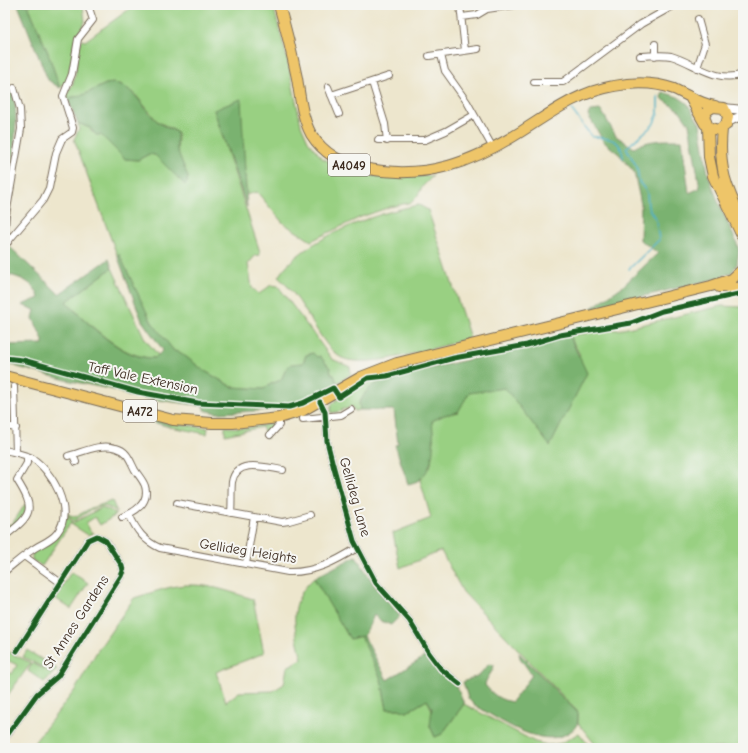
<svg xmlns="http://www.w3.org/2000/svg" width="748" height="753" font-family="'Comic Neue',sans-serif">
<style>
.green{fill:#99d082;stroke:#6a7d50}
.forest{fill:#7ab270;stroke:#5a6e47}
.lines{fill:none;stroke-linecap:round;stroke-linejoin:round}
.stream{stroke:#48b0c7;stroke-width:1.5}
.minor-casing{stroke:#796c5b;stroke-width:8}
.tertiary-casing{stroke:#796c5b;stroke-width:10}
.primary-casing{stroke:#796c5b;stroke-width:12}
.minor{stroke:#fff;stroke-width:6}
.tertiary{stroke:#fff;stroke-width:8}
.primary{stroke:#eec569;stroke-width:10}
.cycleway-casing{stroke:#f6f6f2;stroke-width:8}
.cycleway{stroke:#1b5e20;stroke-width:5}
.labels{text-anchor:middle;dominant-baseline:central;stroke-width:4;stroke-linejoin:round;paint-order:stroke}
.shield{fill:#f6f6f2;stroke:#73675e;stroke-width:1}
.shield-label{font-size:13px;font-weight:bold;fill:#3b2a1e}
.street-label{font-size:14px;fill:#3b2a1e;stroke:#f6f6f2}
</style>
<rect width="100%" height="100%" fill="#f6f6f2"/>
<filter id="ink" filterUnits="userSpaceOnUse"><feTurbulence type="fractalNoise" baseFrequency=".025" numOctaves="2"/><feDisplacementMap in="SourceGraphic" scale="8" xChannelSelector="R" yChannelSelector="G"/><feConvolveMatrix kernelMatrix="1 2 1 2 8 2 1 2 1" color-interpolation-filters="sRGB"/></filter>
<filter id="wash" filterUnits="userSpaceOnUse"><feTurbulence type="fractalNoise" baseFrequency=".012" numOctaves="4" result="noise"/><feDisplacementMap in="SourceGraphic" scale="16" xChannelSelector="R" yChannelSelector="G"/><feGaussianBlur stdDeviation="0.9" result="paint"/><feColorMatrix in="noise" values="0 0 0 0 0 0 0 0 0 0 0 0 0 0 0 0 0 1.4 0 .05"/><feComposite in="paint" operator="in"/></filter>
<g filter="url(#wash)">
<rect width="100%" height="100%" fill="#ede6cd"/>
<path class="green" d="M28,5H83L85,22L75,39L68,81L60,88L48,53Z
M135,5H273L287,58L301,125L308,141L322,158L346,170L374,176H433L422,187L418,195L412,202L390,207L361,217L311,241L283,223L257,192L246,195L243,146L214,110L259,249L260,255L255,256L248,264L252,288L259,294L271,285L278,286L332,359L350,367L351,374L337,383L334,375L331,374L330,368L320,357H317L313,353L306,355L303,363L286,369L281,380L271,384L264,389L232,387L203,370L181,353L174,351L156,330L141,302L119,254L117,255L74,139L79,129L78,123L90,128L92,132L101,135L125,159L138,160L149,154L155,155L185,185L188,177L177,153L178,135L177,132L157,121L134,93L120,84H106L81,96L67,98C67,92 71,88 73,83C78,69 75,54 82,40L85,41Z
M419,205L428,210L470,338C441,346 368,370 342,358C336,355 332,350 328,346C311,324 299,294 278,277C300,240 377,212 419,205Z
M112,268L145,339L158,355L155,358C121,359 89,323 66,302Z
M721,306L743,307V748H598L578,723V712L463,592L441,551L400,568L393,533L431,518L420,480L431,464L433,437L432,421L444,415L458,412L468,393L546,381L580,355L569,335L623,329Z
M376,378L386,380C371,386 368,390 359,403L360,410L355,411L351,406L347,409H342V411L331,413V405L335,401Z
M171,423L208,428L207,434L170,427Z
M276,423L267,435V439L262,427L225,435V427L245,428Z
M112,501L117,512C102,499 88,512 74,521L64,512V507L68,514L75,517L91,508Z
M26,503C29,516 14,525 5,533V525L12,524Z
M101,508L110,510L116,515L100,525L95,517L86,523L91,532L94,533L88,535L71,524Z
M64,514L72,521L42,566L32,560V553L55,537Z
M71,572L88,583L71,609L55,598Z
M314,578L350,639L361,636L381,679L387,709H399L407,712L427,700L433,712L430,726L435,737L442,734L464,704L535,742L548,745L562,743L579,733L591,748H30L75,690L96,653L134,598C152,593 173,584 192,585C213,585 233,593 253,599L264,653L216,672L226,702L239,692L273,691L284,684L287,667L302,659C294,627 287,603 314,578Z
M27,650L57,669L54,673L23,657Z
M7,651L31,663L5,699V688L9,682L5,680L8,672L12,674L17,665L7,660L5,664V656Z
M32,663L53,674L44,682L28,671Z"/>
<path class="forest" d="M18,5H28L48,53L60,88L48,80Z
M5,80C25,99 13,164 5,188Z
M113,83C135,86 142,108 157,121C163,126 170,129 177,132V149L188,177L187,183L185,185L155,155L149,154L138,160L125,159L101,135H96L90,128L78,123L67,98L81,96L106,84Z
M663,92L678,97L687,103L700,124L708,174L719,204L736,241L739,250L737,264L732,272L719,278L590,309L623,286L658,253L640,240L641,204L634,172L619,154L604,142L588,115L590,111L601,110L616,136L634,148C648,139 665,140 682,140L689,193L700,188L689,124L680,111L661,98Z
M241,99L247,207L214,110Z
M9,246L59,294L109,259L112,268L66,302C89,324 122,360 155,358L163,350L142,321L117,255L119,254L151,321L174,351L181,353L203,370L232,387L264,389L271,384L281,380L286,369L291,364L303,363L306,355L313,353L317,357L320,356L330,368L331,374L334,375L337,383L300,402L281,405L275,410L217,413L204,410V406L128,396L114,390L66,380L18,367L5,361V345L43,344V340L33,318L35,310L22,305L39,298C35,282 19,277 5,274V251Z
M569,335L587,373L550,446L505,388L469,393L458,412L444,415L432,421C434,439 436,466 420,479C417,482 412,483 408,484L395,445L398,444L394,410H360L359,403C363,397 367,388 374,385C394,374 419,371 441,366C484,356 527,347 569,335Z
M98,407L108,408L171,423L170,427Z
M356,556L375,586L400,616L391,625L381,621L374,615L364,636L387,680L426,656L458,688L464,704L442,734L435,737L430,726L432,708L427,700L407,712L399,709H387L381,679L361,636L350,639L316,582L314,578Z
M519,653L578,713C578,723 578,727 568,733C541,750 497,718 473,704L468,698L463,682L479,675L489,664L494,665C493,673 486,677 485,685C493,695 500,700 512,702L532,675L520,658Z"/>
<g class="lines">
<path class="stream" d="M571,109L592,137C596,136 598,138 602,138C616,139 622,144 623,158
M629,269L659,240L656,220L648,207L647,192L639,182L637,167L626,148L653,125L658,114V96"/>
</g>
</g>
<g filter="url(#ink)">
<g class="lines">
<defs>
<path id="minor" d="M460,5L465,51
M462,17L477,15L487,9L515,5
M655,44V56
M441,55L445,71L467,102L493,148
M429,56L478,49
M640,56C649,56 662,54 671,56C695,63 717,84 743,74
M697,68L705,44L698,19
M372,82L385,124L387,141
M534,82H563L641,24L675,5
M328,87L339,114
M331,95L389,76
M378,140H425L446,131L474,115
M8,242L5,229L6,215L21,129L20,109L14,88
M5,245L43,200L49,188L56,153L62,139L72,132L73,128L63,96L72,74L78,39L93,20L88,5
M14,387L16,453
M320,402L325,412L327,441L333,465L354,541L376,583L409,620L429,653L441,669L460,684
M303,419L341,415L351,409
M5,426L16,428
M270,435L279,425V418
M5,450C12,452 27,455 32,458C52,471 75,510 57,533C51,541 40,544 32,550C23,556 14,564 5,571
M73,455L76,462
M68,456C83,452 100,443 116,448C128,451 130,461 135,470C138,475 143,480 145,486C150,503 135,512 122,517
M177,503L282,522L289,521L310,515
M231,513C232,503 231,492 232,482C236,457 268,468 283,470
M129,514C136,530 144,541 160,548L288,572C314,573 336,561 357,548
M5,536C32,515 36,510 17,480L27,463V456
M24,556L61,583
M246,564L254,517
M5,738L37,694L58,676L121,576L123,571L122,566L106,541L97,536L88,540L17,651"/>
<path id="tertiary" d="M724,108L743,110
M728,122L743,115"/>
<path id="primary" d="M279,5C286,29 292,54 297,78C300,97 302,117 311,134C324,155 344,165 368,169C427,180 473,162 522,131C554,111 576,93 614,86C633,82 655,82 674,89C688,95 700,104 715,106
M691,99L705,124
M708,127L718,130L726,125L728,117L724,108L713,107L708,110L704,116L708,127L709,157L713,176L743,238
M722,129C718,167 726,188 743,221
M719,287L743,288
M5,376L173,420L212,423H233L279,418L302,411L361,377L397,363L711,286L732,279L743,269"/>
</defs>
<use href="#minor" class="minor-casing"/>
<use href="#tertiary" class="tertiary-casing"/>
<use href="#primary" class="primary-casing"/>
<use href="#minor" class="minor"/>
<use href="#tertiary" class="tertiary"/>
<use href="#primary" class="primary"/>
<defs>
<path id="cycleway" d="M5,358L23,360L138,392L198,403L289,407L303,403L333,388L339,397L368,378L387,376L454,358L527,345L560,335L631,323L662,311L743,293
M320,402L325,412L327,441L333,465L354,541L376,583L409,620L429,653L441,669L460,684
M5,738L37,694L58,676L121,576L123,571L122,566L106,541L97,536L88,540L17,651"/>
</defs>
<use href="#cycleway" class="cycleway-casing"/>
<use href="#cycleway" class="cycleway"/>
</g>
</g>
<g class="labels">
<g class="shield">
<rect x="328" y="154" width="42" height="22" rx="3"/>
<rect x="123" y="400" width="34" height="22" rx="3"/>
</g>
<g class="shield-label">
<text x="349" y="165">A4049</text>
<text x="140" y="411">A472</text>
</g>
<g class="street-label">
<text transform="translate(143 378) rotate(12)">Taff Vale Extension</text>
<text transform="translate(355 497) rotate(74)">Gellideg Lane</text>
<text transform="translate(248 551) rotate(9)">Gellideg Heights</text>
<text transform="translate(76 622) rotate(-57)">St Annes Gardens</text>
</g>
</g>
<rect width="748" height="753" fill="none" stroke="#f6f6f2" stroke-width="20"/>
</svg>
